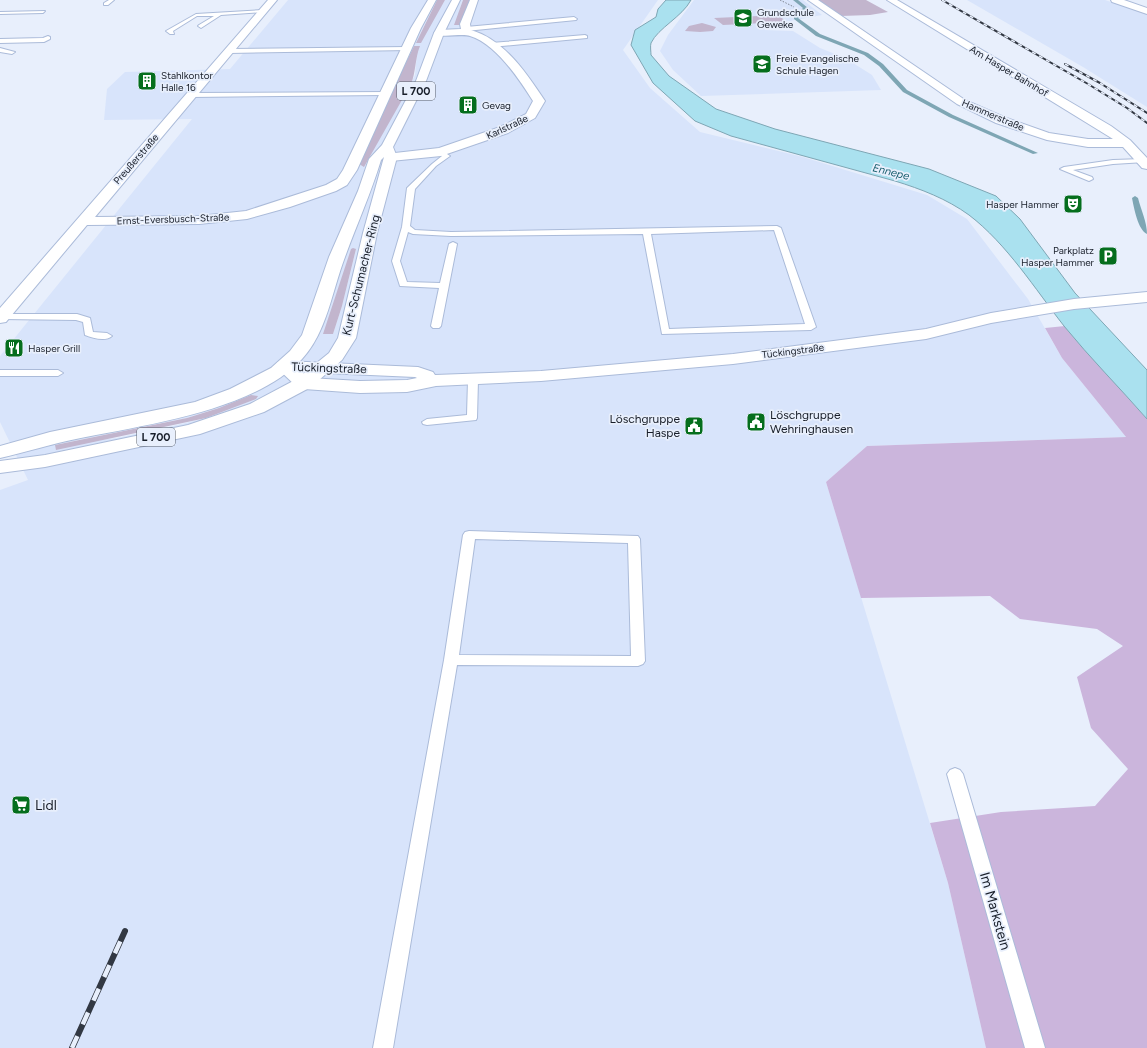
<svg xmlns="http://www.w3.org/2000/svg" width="1147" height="1048" font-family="Figtree,sans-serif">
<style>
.built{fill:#d8e4fb;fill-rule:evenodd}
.green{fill:#c2b5cd}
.forest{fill:#cbb5dc}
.water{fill:#aae1ef;stroke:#7ea6b4}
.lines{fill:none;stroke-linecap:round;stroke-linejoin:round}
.stream{fill:#7ea6b4;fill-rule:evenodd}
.lane-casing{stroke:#abbbd9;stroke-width:2}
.street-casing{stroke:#abbbd9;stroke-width:2}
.secondary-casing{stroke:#abbbd9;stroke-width:2}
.primary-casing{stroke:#abbbd9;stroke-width:2}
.path{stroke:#7f8692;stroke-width:1;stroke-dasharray:1.5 1.5;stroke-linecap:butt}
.lane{fill:#fff;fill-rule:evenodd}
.street{fill:#fff;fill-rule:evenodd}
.secondary{fill:#fff;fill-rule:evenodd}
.primary{fill:#fff;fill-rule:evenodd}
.rail-far1-casing{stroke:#323843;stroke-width:2}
.rail-casing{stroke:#323843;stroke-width:6}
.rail-far1{stroke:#e8effc;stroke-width:1.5;stroke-dasharray:4;stroke-linecap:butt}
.rail{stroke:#e8effc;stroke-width:4.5;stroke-dasharray:13;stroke-linecap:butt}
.labels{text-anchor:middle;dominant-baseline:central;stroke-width:3.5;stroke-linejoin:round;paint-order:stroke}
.far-poi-label{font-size:10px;fill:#181e29;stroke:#e8effc;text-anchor:start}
.far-street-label{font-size:10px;fill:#181e29;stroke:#e8effc}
.shield{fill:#e8effc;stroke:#565d68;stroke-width:1}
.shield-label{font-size:11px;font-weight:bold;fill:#181e29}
.far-water-label{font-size:11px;font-style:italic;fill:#155d6c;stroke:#e8effc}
.street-label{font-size:12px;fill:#181e29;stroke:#e8effc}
.poi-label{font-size:12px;fill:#181e29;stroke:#e8effc;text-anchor:start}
.near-poi-label{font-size:14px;fill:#181e29;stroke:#e8effc;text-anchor:start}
.near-street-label{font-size:14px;fill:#181e29;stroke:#e8effc}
</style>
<rect width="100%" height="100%" fill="#e8effc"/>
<path class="built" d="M288,0H437L416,43L445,0H463L459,11L470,0H658L623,50L650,88L700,132L803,157L927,195L967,219L1028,299L1062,358L1126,437L867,446L826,482L948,883L986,1048H0V490L28,480L0,422V356L192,119L104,120L107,89L125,72L230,69ZM417,53L415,75L404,97L372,132L410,55ZM356,249L342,306L333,334H324L351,250ZM219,408L206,418L177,425L117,438L55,445L187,418Z
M694,0H803L822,15L769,25L764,30L793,31L820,48L845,58L872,75L881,90L701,96L673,70L660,51L668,35Z
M967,0H1105L1147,14V107L1083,67Z"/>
<path class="green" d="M437,0H445L421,43H416Z
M463,0H470L460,25H454Z
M818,0H866L888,12L870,15L841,16Z
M778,15L787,22L723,25L714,18Z
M702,23L716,27L713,31L700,32L685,31L689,26Z
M414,46H420C415,58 416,72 411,84L364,167L359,164L372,132Z
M353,248L356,249L342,306L333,334H323L351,249Z
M251,395L258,396L256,399L206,418L56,450L55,445L187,418L219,408Z"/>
<path class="forest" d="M1065,326L1147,419V1048H986L948,883L930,823L1001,812L1095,806L1128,769L1091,728L1077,677L1123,646L1097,629L1020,619L990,596L861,598L826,482L867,446L1126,437L1062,358L1045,328Z"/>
<path class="water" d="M666,0H691C682,17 658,28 651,43C650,46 651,52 651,55L669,76L716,109L775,129L929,169L996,196L1020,219L1075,293L1147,370V419C1120,388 1090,358 1064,326C1035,289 1007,244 969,215C947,199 921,189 895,181L731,136L695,121L653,83L631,45L635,30L656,17L658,9Z"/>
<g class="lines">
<path class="stream" d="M793,0H798L808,8L798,18L820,34L868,53L883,64L907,90L953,115L1038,153L1033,154L949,117L903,92L879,66L864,55L816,36L794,19V17L803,8Z
M1135,196L1138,198C1141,210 1147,222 1147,234C1138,230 1134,208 1132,198Z"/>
<defs>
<path id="lane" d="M109,0H114L108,5H104V3Z
M263,10L265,12L221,15L201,28L198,26L199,25L214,16H197L173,31L174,34H170L166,31L196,14Z
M45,11L43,13L0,14V12Z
M574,17L577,19L576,20L466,31L463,29L466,27Z
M585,35L587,36V38L491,47L488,45L491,43Z
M48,36L50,37V39L44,42L0,43V39L43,38Z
M407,47L409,48V50L229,53L226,51L229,49Z
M0,48L15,52L12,54L0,52Z
M388,92L389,93L386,95L191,97L188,95L191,93Z
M441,150L450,156L436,166L415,189L410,226L415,230L451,232L777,226L781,228L816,327L811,330L662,334L643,234L451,236L413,234L408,232L400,261L407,282L440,283L449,244L453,242L457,244L441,326L439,328H433L431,326L439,288L400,286L392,261L402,227L407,188L432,164L442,156L438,152ZM774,230L805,324L669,329L651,234Z
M1143,159L1147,161L1145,162L1113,164L1073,170L1092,177L1093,179L1089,181L1060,169L1064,167L1113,160Z
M0,314H77L90,318L93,332L107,333L112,336C105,342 93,338 85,335L83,322L76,320L2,319L0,318Z
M0,370H58L63,373L58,376H0Z
M473,377L478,380L477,418L476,420L427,425L423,424L422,422L427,419L467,415L468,380Z
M469,531L638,536L640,539L645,661L643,664L638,666L457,665L393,1048H373L444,660L463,535L465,532ZM475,539L628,543L631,656L459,655Z
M955,768L960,770L963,774L1045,1048H1025L947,774L950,770Z"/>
<path id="street" d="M268,0H277L95,217L199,216L246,211L326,185L337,179L343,170L411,28L428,0H436L421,28L357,170L347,185L336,191L290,207L247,219L199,224L87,225L6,322L0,323V308Z
M470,0H478L470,24L471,30C505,40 527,74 545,101L535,118L508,133L441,156L391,161L386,160L385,157L386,154L439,148L500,127L526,114L533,101C519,79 496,44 470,36C461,33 440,39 434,33L439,30L461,29L460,24Z
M808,0H818L965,100L1004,117L1049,133L1088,139H1113L887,0H897L1111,126L1130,140L1147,158V169L1142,168L1123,147H1088L1047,140L996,123L957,104Z
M1111,0H1124L1147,8V14L1112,2Z"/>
<path id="secondary" d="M1147,292V302L1074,309L991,323L926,339L733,364L541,381L436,386L407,392L360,393L304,389L297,387L275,366L278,362L284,361L418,367L433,372L435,375L541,371L733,354L926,329L991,313L1074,299ZM302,372L415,377L417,378L407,380L360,381L309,378Z"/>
<path id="primary" d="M452,0H460L444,33L426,81L393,147L397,157L377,233L356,338L342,360L311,387L264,412L200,434L45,467L0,473V461L45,455L188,425L250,404L297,379L329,353L338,338L363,233L384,157L381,160C371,193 357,224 345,257C332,291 327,332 302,359C254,411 144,425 76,439C51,444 26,452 0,458V446L50,432L195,402L230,389L271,368L290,351L302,335L329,257L358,191L369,159L382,145L416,81L434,33Z"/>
</defs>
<use href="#lane" class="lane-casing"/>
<use href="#street" class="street-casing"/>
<use href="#secondary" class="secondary-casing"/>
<use href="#primary" class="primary-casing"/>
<path class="path" d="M780,0L794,7"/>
<use href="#lane" class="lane"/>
<use href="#street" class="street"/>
<use href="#secondary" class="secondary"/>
<use href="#primary" class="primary"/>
<defs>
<path id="rail-far1" d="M942,0L1088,84L1127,108L1147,123
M1065,64L1100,83L1147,113"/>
<path id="rail" d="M72,1048L125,931"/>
</defs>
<use href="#rail-far1" class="rail-far1-casing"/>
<use href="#rail" class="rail-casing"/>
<use href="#rail-far1" class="rail-far1"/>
<use href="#rail" class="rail"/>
</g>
<defs>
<symbol id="school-square" viewBox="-11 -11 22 22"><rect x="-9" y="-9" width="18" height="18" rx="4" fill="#056e1d" stroke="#e8effc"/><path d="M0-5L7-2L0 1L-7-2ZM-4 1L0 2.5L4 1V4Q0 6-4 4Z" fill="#fff"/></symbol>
<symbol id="building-square" viewBox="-11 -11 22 22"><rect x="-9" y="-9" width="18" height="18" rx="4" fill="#056e1d" stroke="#e8effc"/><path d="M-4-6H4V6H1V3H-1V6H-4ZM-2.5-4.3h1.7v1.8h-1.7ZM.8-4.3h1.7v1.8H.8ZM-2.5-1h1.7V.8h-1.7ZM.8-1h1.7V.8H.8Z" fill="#fff"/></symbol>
<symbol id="theatre-square" viewBox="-11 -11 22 22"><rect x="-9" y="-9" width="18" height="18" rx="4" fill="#056e1d" stroke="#e8effc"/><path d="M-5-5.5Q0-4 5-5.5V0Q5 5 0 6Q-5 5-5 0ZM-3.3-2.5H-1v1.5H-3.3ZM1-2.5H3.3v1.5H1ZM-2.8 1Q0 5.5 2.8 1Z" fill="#fff"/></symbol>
<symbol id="parking-square" viewBox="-11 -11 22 22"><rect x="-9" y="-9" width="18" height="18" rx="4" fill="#056e1d" stroke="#e8effc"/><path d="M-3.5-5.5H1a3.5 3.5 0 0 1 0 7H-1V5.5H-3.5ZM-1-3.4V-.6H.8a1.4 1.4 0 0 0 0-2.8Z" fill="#fff"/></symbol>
<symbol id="restaurant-square" viewBox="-11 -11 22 22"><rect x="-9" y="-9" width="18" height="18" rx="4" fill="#056e1d" stroke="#e8effc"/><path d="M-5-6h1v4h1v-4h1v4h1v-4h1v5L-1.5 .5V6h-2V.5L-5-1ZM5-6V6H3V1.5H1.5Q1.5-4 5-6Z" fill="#fff"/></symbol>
<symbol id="civic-square" viewBox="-11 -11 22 22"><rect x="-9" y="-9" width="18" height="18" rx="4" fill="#056e1d" stroke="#e8effc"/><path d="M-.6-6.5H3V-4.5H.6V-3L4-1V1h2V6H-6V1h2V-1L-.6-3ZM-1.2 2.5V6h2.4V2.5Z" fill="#fff"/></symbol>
<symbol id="supermarket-square" viewBox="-11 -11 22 22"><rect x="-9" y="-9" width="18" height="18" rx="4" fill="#056e1d" stroke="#e8effc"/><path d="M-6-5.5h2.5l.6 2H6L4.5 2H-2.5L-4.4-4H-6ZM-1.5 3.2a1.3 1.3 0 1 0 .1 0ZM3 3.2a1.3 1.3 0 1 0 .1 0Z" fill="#fff"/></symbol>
</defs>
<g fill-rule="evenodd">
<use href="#school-square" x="732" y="7" width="22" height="22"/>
<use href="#school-square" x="751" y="53" width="22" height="22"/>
<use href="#building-square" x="136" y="70" width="22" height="22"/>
<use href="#building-square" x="457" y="94" width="22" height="22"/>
<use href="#theatre-square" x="1062" y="193" width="22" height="22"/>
<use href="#parking-square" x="1097" y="245" width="22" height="22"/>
<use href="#restaurant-square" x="3" y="337" width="22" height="22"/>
<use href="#civic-square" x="745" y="411" width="22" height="22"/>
<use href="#civic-square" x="683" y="415" width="22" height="22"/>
<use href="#supermarket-square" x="10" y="794" width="22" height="22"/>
</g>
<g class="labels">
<g class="far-poi-label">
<text x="757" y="12">Grundschule<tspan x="757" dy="12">Geweke</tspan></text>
<text x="776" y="58">Freie Evangelische<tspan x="776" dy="12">Schule Hagen</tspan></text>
<text x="161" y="75">Stahlkontor<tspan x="161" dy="12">Halle 16</tspan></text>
<text x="482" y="105">Gevag</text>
<text x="1059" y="204" text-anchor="end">Hasper Hammer</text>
<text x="1094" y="250" text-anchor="end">Parkplatz<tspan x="1094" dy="12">Hasper Hammer</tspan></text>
<text x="28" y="348">Hasper Grill</text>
</g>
<g class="far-street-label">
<text transform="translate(1009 71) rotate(31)">Am Hasper Bahnhof</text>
<text transform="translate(993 115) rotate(23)">Hammerstraße</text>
<text transform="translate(507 127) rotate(-25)">Karlstraße</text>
<text transform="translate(136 159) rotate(-49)">Preußerstraße</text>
<text transform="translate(173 219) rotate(-2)">Ernst-Eversbusch-Straße</text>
<text transform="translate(793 351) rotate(-7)">Tückingstraße</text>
</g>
<g class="shield">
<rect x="397" y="82" width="38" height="18" rx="3"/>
<rect x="137" y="428" width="38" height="18" rx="3"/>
</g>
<g class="shield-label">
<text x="416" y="91">L 700</text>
<text x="156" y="437">L 700</text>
</g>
<g class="far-water-label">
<text transform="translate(891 172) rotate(14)">Ennepe</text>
</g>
<g class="street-label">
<text transform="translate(361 275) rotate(-76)">Kurt-Schumacher-Ring</text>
<text transform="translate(329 368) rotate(2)">Tückingstraße</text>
</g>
<g class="poi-label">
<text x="770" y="415">Löschgruppe<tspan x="770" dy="14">Wehringhausen</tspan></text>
<text x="680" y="419" text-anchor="end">Löschgruppe<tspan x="680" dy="14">Haspe</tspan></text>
</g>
<g class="near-poi-label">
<text x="35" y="805">Lidl</text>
</g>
<g class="near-street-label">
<text transform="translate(995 911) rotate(74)">Im Markstein</text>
</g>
</g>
</svg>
